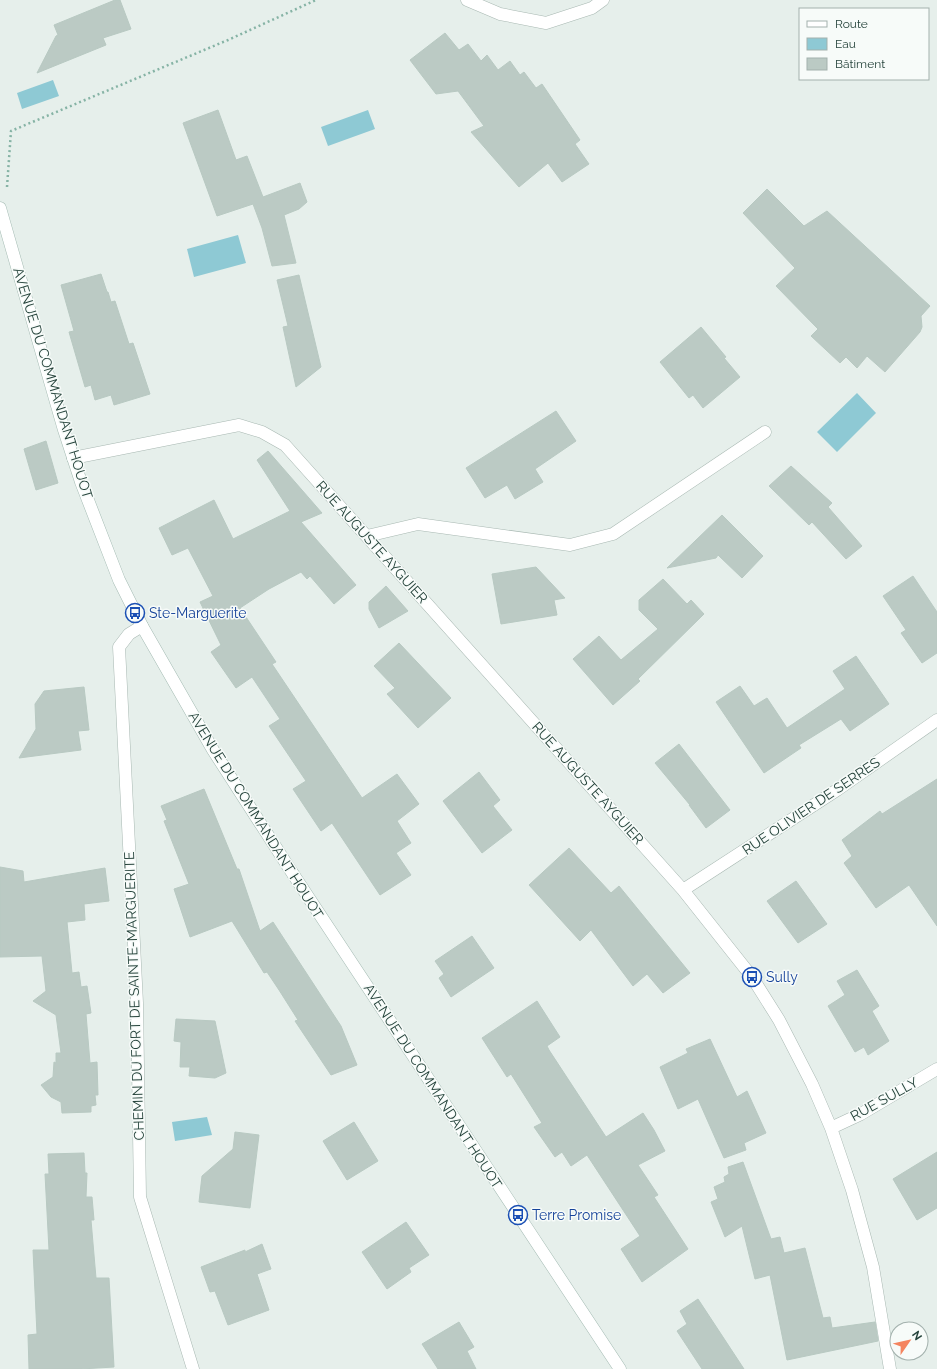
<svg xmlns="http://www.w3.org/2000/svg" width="937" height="1369" font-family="Raleway,sans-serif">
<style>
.water{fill:#8ec9d4}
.building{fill:#bbcac4;stroke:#b8c9c2}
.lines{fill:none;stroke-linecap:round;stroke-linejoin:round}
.street-casing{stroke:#a8b8b2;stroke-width:13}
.secondary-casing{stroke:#a4bbb3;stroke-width:13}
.path{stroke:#86b3a5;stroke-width:2.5;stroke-dasharray:2 3;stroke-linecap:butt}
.street{stroke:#fff;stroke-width:12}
.secondary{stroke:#fff;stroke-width:12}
.labels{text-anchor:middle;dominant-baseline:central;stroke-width:3;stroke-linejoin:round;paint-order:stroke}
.street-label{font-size:14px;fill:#24423a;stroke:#f7fbf9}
.transit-label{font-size:14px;fill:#164399;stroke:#f7fbf9;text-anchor:start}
</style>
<rect width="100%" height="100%" fill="#e6efeb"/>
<path class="water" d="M53,80L59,96L22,109L17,93Z
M368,110L375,129L328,146L321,127Z
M238,235L246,263L194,277L187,249Z
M857,393L876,413L837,452L817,432Z
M207,1117L212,1135L175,1141L172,1122Z"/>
<path class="building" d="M115,0H120L131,29L103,38L106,45L37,73L56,36L58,35L54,25Z
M445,33L459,50L468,44L481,61L487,55L498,70L510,61L520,75L524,72L536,88L542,84L580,140L575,144L589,164L562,182L548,163L519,187L471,132L484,126L458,91L436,94L410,60Z
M218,110L236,160L247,156L263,197L300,183L307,202L299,209L284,215L296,263L272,266L262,228L253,204L217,216L183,123Z
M767,189L804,226L827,211L930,306L921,316L922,327L920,332L885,372L867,356L857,368L846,357L840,363L811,336L818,329L776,286L795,268L743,213Z
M101,274L107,292H108L111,302L115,301L129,344L133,343L150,394L114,405L111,395L95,400L91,385L85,387L69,332L74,331L61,285Z
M299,275L321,367L296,387L283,327L288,326L277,280Z
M701,327L726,357L724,358L740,377L703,408L693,395L689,398L660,362Z
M556,411L576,441L535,469L543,482L515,499L507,485L485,498L466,468Z
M46,441L58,483L36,490L24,449Z
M268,451L322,513L301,522L356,585L334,604L310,576L307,579L301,572L269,589L240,608L276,662L272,664L362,798L397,774L419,804L397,821L411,843L396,853L411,875L380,895L332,823L321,831L293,789L306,781L269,726L280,719L252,677L236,688L211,652L221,645L200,602L213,596L188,548L172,555L159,528L214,500L233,539L290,511L257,460Z
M791,466L832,503L828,507L862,546L846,559L812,522L809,525L769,486Z
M722,515L763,556L742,578L718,555L716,558L667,568Z
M536,567L565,598L554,600L557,615L501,624L492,574Z
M913,576L937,612V653L922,663L901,633L906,630L883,596Z
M663,579L687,604L691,600L704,614L638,679L640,681L613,705L573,659L599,636L621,660L658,629L639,610V600Z
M386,586L408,611L379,628L369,609V602Z
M399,643L451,698L418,728L387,694L395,688L374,666Z
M856,656L889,704L850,731L841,719L799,745L801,748L764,773L716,702L740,686L754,706L767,698L787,728L845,689L833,671Z
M84,687L89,730L78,731L81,750L19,758L36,729L35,704L44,691Z
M679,744L730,810L706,828L689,805H690L655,763Z
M479,772L500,800L493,806L512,830L482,853L443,801Z
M937,779V926L909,885L876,908L844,863L852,856L842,840L880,811L882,814Z
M204,789L237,869H239L260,931L273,922L341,1026L357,1065L331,1075L295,1021L298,1020L279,990L267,972L264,973L232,921L190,937L174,889L189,884L164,821L167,820L161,806Z
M569,848L611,893L619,886L690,973L663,993L647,974L633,986L591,930L580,941L529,885Z
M0,867L23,871L24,882L105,868L109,901L84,904L85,920L67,922L72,973L79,972L81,987L87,986L91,1013L86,1014L90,1063L97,1062L98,1095H95L96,1105L91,1106V1112L62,1113L61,1102L51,1097L41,1085L53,1077L54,1062L56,1063V1053H61L56,1015L33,1001L46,991L42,956L0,957Z
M796,881L827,924L798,943L767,901Z
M472,936L494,968L451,997L439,978L444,974L435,961Z
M857,970L879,1006L872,1011L889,1041L868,1055L864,1047L855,1052L828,1006L845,995L837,981Z
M537,1001L560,1037L547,1046L549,1050L606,1137L643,1113L654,1130L665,1151L638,1165L658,1195L654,1197L688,1249L642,1282L621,1249L640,1236L587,1155L571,1166L562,1152L555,1157L534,1127L542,1123L511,1074L507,1077L482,1038Z
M176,1019L215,1021L226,1073L215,1078L189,1076L190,1067H180L181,1042L174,1041Z
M710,1039L737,1097L747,1091L766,1133L744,1143L746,1150L724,1158L698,1099L678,1109L660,1067L688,1053L686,1049Z
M354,1122L378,1161L347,1180L323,1141Z
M235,1132L259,1135L250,1208L199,1202L202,1176L233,1149Z
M937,1152V1208L917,1220L893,1179Z
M84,1153L85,1173H87L86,1197H92L94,1220H91L96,1278H109L114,1367L81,1369H29L28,1335L37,1334L33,1250H49L45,1174H49L48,1154Z
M743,1162L771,1239L780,1237L784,1253L805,1248L823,1318L830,1317L832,1328L875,1322L878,1341L787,1360L770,1275L755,1279L742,1226L725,1237L711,1202L718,1199L714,1187L725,1182L724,1177L729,1174L728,1167Z
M406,1222L429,1255L409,1268L411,1272L387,1289L362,1252Z
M262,1244L271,1269L257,1274L269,1310L228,1325L215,1291L210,1292L201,1267L245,1250V1252Z
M698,1299L744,1369H702L677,1331L687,1324L680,1311Z
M459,1322L474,1347L467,1351L476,1369H438L422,1344Z"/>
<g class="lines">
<defs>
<path id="street" d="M467,0L500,14L546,23L592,8L603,0
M73,458L239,425L262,432L285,445L683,890L752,977L779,1020L812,1084L831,1128L852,1190L873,1267L890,1369
M367,536L418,524L570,545L613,534L765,432
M142,626L129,634L119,647L137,1003L140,1197L193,1369
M683,890L837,790L937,720
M831,1128L861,1114L937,1069"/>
<path id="secondary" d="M0,208L64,430L81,482L119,580L142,626L213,750L293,874L620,1369"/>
</defs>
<use href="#street" class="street-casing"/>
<use href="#secondary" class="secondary-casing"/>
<path class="path" d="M7,187L11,131L228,40L316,0"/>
<use href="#street" class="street"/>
<use href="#secondary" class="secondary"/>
</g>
<defs>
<symbol id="bus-ring" viewBox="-11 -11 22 22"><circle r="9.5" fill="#f7fbf9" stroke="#1a4fb4" stroke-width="1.5"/><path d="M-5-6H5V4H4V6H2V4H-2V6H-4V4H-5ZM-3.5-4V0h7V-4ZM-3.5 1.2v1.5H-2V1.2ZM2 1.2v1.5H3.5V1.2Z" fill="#1a4fb4"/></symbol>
</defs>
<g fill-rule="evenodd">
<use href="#bus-ring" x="124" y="602" width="22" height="22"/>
<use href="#bus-ring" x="741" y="966" width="22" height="22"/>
<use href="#bus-ring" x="507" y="1204" width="22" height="22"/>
</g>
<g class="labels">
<g class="street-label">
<text transform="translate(53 383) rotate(73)">AVENUE DU COMMANDANT HOUOT</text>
<text transform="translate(372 542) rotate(48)">RUE AUGUSTE AYGUIER</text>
<text transform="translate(588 783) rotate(48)">RUE AUGUSTE AYGUIER</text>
<text transform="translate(811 806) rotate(-34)">RUE OLIVIER DE SERRES</text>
<text transform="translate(256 815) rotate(58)">AVENUE DU COMMANDANT HOUOT</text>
<text transform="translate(134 996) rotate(-92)">CHEMIN DU FORT DE SAINTE-MARGUERITE</text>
<text transform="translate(433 1086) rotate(57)">AVENUE DU COMMANDANT HOUOT</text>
<text transform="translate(884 1099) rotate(-29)">RUE SULLY</text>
</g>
<g class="transit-label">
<text x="149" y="613">Ste-Marguerite</text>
<text x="766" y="977">Sully</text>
<text x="532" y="1215">Terre Promise</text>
</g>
</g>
<rect x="799" y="8" width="130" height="72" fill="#f7fbf9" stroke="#a3b1ad"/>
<rect x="807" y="21" width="20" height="6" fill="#ffffff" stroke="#a3b1ad"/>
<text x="835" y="28" font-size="12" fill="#24423a">Route</text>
<rect x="807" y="38" width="20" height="12" fill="#8ec9d4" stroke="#a3b1ad"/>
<text x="835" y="48" font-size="12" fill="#24423a">Eau</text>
<rect x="807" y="58" width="20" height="12" fill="#bbcac4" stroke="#a3b1ad"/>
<text x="835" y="68" font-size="12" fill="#24423a">Bâtiment</text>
<g transform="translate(909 1341) rotate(56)"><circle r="19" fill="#f7fbf9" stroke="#a3b1ad"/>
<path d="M0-3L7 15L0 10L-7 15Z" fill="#f4845f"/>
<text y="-6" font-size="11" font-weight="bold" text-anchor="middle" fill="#24423a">N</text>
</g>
</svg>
